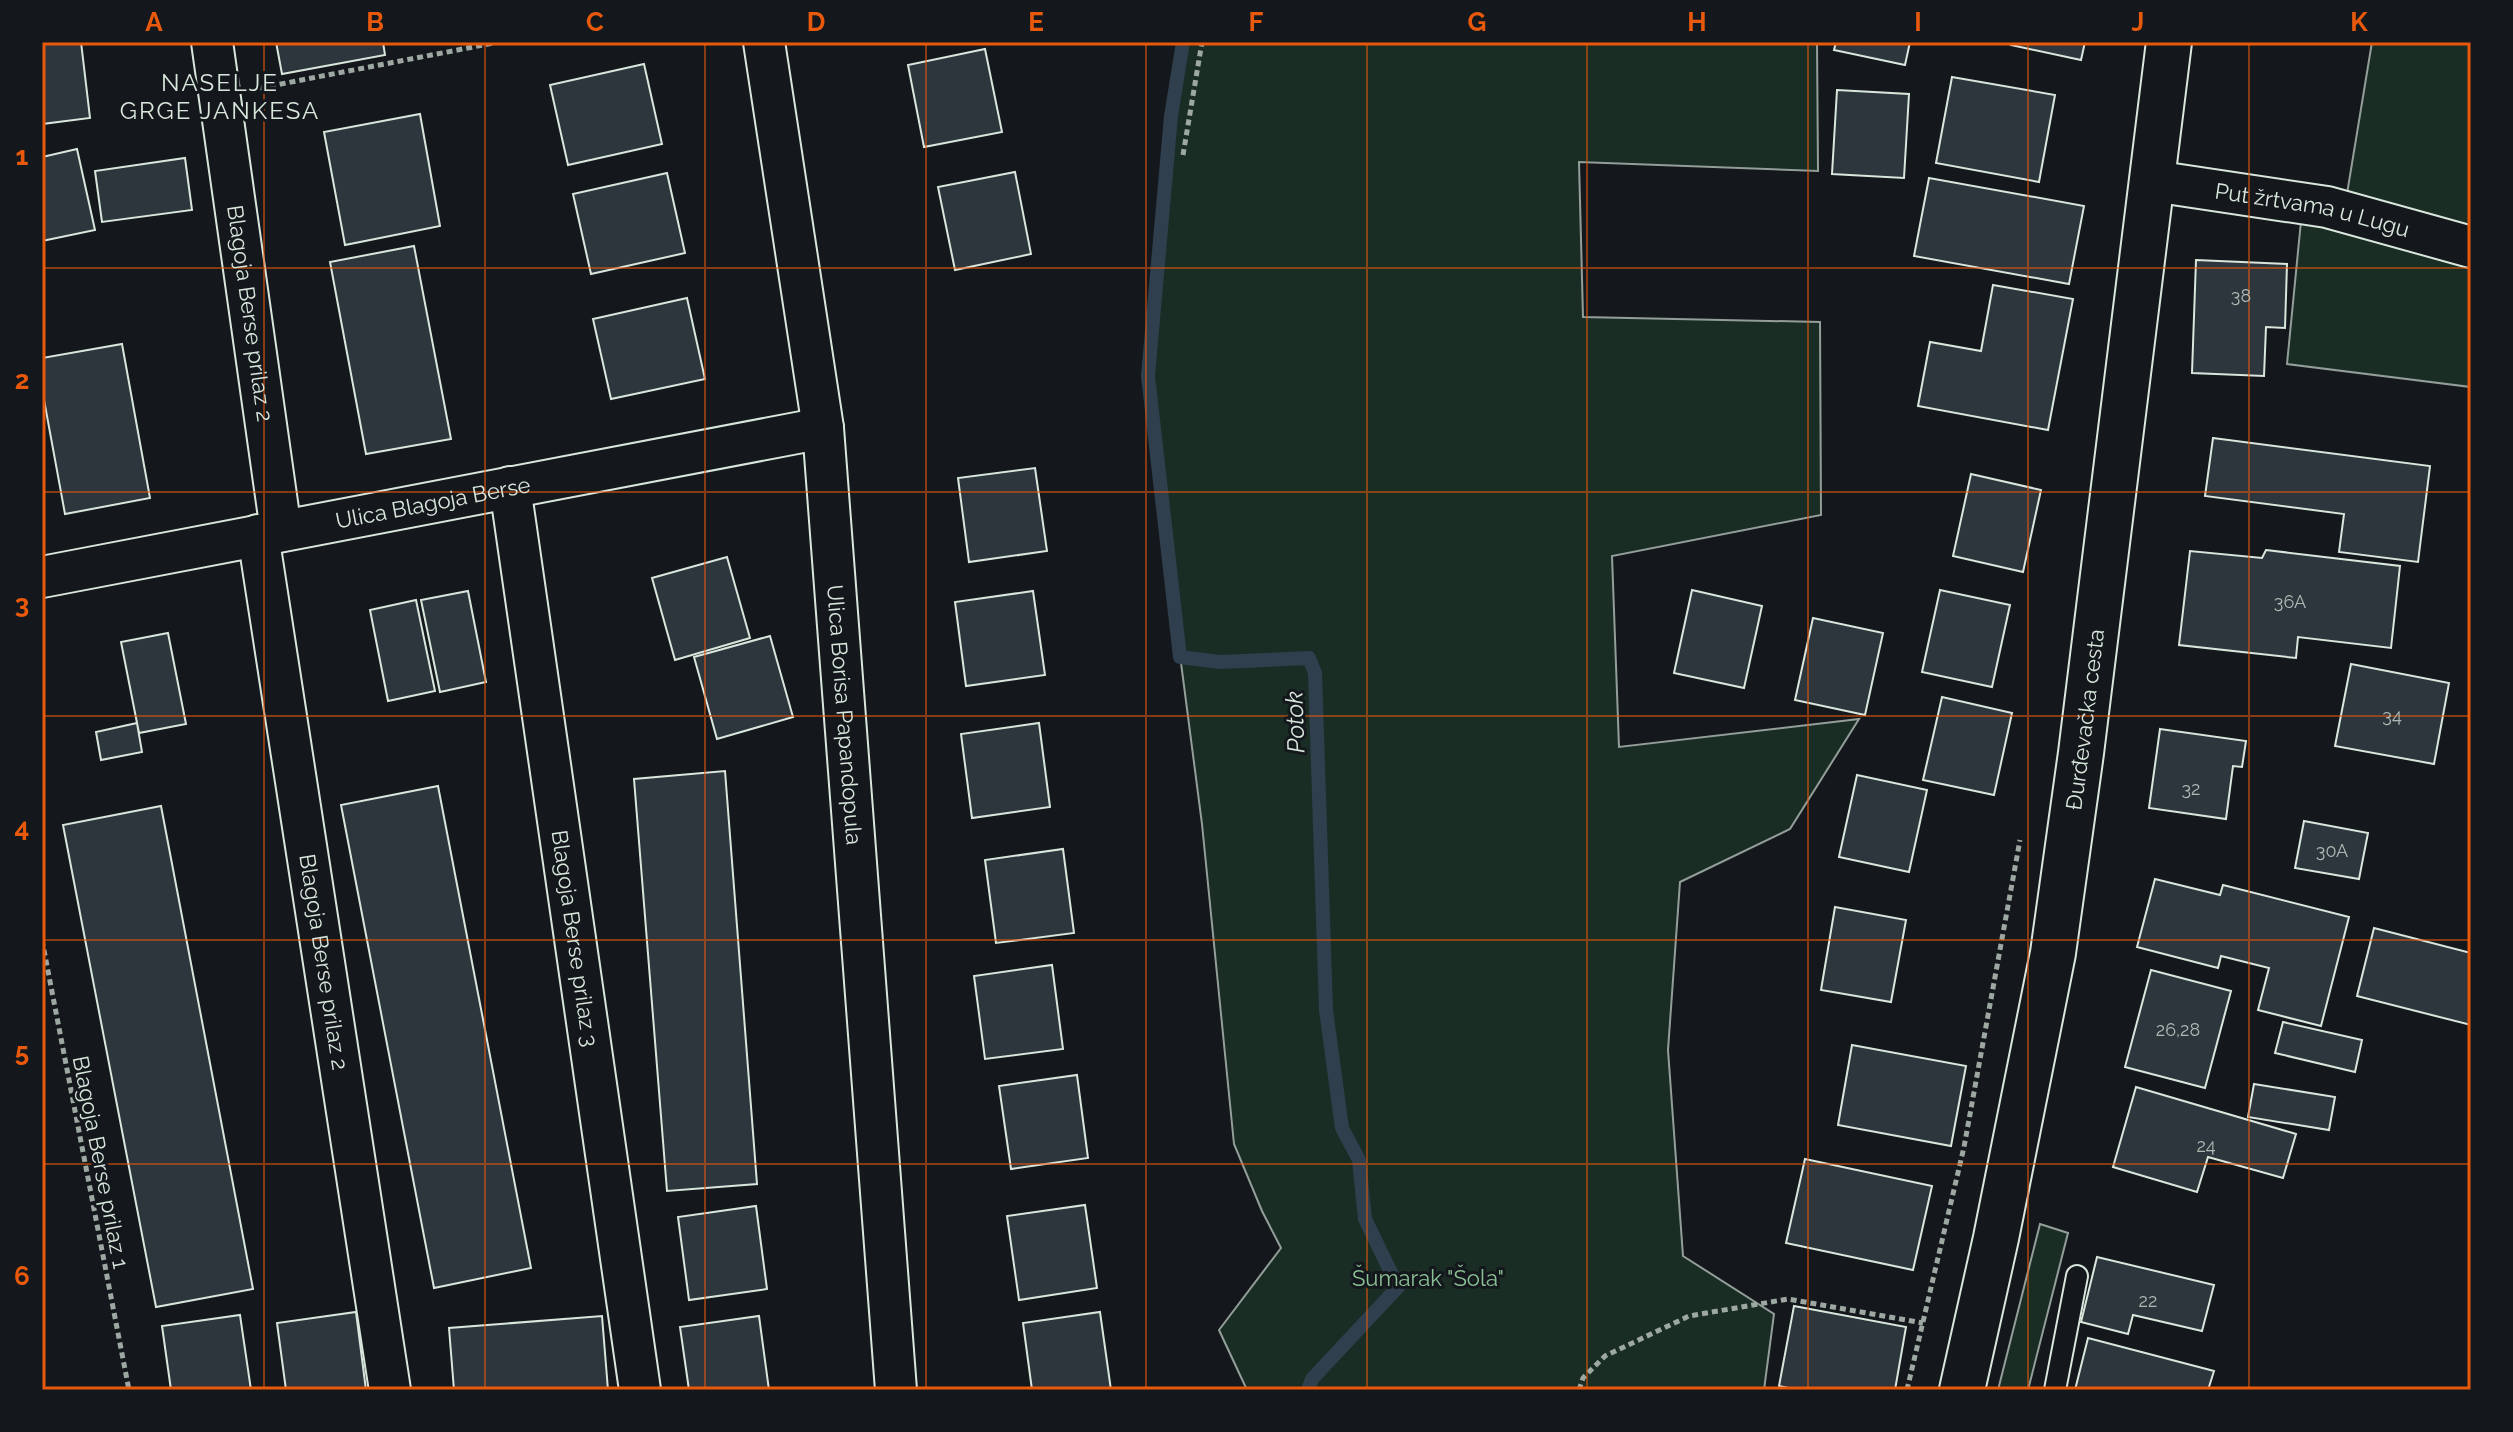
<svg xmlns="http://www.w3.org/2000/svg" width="2513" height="1432" font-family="Raleway,sans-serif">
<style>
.green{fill:#1a2d24;stroke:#939e99;stroke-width:2}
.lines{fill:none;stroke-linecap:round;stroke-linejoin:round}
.stream{stroke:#2f3f4d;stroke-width:14}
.building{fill:#2c363c;stroke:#d8e6dc;stroke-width:2}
.service-casing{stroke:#d8e6dc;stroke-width:24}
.minor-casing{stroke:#d8e6dc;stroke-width:44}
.primary-casing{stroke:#d8e6dc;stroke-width:48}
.path{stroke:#9da8a2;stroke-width:5;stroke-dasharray:6 4;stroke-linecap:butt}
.service{stroke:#14181c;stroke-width:20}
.minor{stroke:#14181c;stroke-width:40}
.primary{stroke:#14181c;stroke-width:44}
.grid{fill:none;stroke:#e8590c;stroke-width:2;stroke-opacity:0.55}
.labels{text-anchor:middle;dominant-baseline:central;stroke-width:6;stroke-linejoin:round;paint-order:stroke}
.number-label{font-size:18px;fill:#adbab4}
.street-label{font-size:22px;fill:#d8e6dc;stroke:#14181c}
.park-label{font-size:22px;fill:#8ac095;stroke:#14181c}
.neighbourhood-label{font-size:24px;letter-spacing:2px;fill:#d8e6dc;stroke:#14181c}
.water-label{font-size:24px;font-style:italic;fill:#d8e6dc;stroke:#14181c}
.neatline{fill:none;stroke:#e8590c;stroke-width:3}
.grid-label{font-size:26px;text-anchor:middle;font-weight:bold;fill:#e8590c}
</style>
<rect width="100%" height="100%" fill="#14181c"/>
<path class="green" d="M1183,42H1817L1818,171L1579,162L1583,317L1820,322L1821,515L1612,556L1619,747L1859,719L1790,829L1680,882L1668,1050L1683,1256L1774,1314L1764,1390H1247L1219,1330L1281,1248L1262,1211L1234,1144L1202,824L1165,540L1148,376L1171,116Z
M2372,42H2471V387L2287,364L2301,221L2344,212Z
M2040,1224L2068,1233L2028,1390H1998Z"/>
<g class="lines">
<path class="stream" d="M1183,42L1171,116L1148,376L1180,657L1220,662L1309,658L1315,673L1326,1010L1342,1128L1359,1160L1365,1219L1398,1287L1312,1379L1308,1390"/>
</g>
<path class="building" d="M42,42H81L90,118L42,124Z
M276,42H383L385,55L282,74Z
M1836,42H1910L1905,65L1834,50Z
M2012,42H2085L2081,60L2011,45Z
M985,49L1002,132L924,147L908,65Z
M644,64L662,144L568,165L550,85Z
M1952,77L2055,95L2039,182L1936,163Z
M1837,90L1909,94L1904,178L1832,174Z
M420,114L440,226L345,245L324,132Z
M77,149L95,230L42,241V157Z
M185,158L192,210L102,222L95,171Z
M1015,172L1031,254L955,270L938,187Z
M667,173L685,253L591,274L573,194Z
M1929,178L2084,206L2069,284L1914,256Z
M414,246L451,439L366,454L330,262Z
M2196,260L2287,264L2285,328L2266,327L2264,376L2192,373Z
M1993,285L2073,299L2048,430L1918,406L1930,342L1981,351Z
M687,298L705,379L611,399L593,319Z
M122,344L150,498L65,514L42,389V358Z
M2213,438L2430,466L2418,562L2339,552L2344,514L2205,496Z
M1035,468L1047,551L969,562L958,478Z
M1971,474L2041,490L2023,572L1953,556Z
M2266,550L2400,566L2391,648L2298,637L2296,658L2179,645L2190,551L2262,558Z
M727,557L750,638L675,660L652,578Z
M1692,590L1762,606L1744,688L1674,673Z
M1940,590L2010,605L1992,687L1922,672Z
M468,591L486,682L440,692L421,600Z
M1033,591L1045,675L966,686L955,602Z
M416,600L435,691L388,701L370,610Z
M1813,618L1883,633L1865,715L1795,700Z
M168,633L186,724L139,733L121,642Z
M770,636L793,717L717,739L694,657Z
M2351,664L2449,683L2434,764L2335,746Z
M1942,697L2012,713L1994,795L1923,780Z
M137,723L142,752L101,760L96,732Z
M1039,723L1050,807L972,818L961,734Z
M2160,729L2246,741L2242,767L2233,766L2226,819L2149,808Z
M725,771L757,1184L667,1191L634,779Z
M1857,775L1927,790L1909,872L1839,857Z
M438,786L531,1268L434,1288L341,805Z
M161,806L253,1289L156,1307L63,825Z
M2304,821L2368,833L2359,879L2295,868Z
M1063,849L1074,933L996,943L985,860Z
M2155,879L2220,895L2223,885L2349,917L2321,1026L2258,1010L2269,968L2221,956L2218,968L2137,947Z
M1835,907L1906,920L1891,1002L1821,990Z
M2374,928L2471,953V1025L2357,996Z
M1052,965L1063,1049L985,1059L974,976Z
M2151,970L2231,991L2205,1088L2125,1067Z
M2283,1022L2362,1040L2355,1072L2275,1053Z
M1852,1045L1966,1066L1951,1146L1838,1125Z
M1077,1075L1088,1158L1011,1169L999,1086Z
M2254,1084L2335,1097L2329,1130L2248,1117Z
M2136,1087L2296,1134L2283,1178L2208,1157L2197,1192L2113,1167Z
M1805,1159L1932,1186L1913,1270L1786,1243Z
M1085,1205L1097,1288L1019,1300L1007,1216Z
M756,1206L767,1289L689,1300L678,1217Z
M2097,1257L2214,1285L2202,1331L2133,1315L2128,1334L2081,1322Z
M1794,1306L1906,1327L1895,1390H1798L1779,1386Z
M356,1312L366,1390H286L277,1323Z
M1100,1312L1111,1390H1032L1023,1323Z
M240,1315L251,1390H171L162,1326Z
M602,1316L608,1390H454L449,1328Z
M759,1316L769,1390H689L680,1327Z
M2088,1338L2214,1371L2208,1390H2075Z"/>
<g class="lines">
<defs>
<path id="service" d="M2055,1390L2077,1276"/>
<g id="minor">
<path id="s1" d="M212,42L281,531"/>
<path id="s2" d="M764,42L823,428L896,1390"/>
<path id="s3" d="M2153,181L2327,207L2471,247"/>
<path id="s4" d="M510,487L640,1390"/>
<path id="s5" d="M258,535L390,1390"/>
<path id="s6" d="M42,577L823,428"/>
</g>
<g id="primary">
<path id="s7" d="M1962,1390L1996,1238L2053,953L2081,753L2169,42"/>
</g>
</defs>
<use href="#service" class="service-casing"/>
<use href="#minor" class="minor-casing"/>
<use href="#primary" class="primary-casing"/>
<path class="path" d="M260,88L499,42
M1183,155L1202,42
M42,940L129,1390
M1579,1390L1583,1378L1605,1356L1689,1316L1788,1299L1923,1323
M1907,1390L1964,1147L2020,840"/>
<use href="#service" class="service"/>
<use href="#minor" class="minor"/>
<use href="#primary" class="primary"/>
</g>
<path class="grid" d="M264,42V1390M485,42V1390M705,42V1390M926,42V1390M1146,42V1390M1367,42V1390M1587,42V1390M1808,42V1390M2028,42V1390M2249,42V1390M42,268H2471M42,492H2471M42,716H2471M42,940H2471M42,1164H2471"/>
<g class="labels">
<g class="number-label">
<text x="2241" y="295">38</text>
<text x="2290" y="601">36A</text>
<text x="2392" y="715">34</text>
<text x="2191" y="788">32</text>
<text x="2332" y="850">30A</text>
<text x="2178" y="1029">26,28</text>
<text x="2206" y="1145">24</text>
<text x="2148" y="1300">22</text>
</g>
<g class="street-label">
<text stroke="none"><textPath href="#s3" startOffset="162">Put žrtvama u Lugu</textPath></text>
<text stroke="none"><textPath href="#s1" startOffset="274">Blagoja Berse prilaz 2</textPath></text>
<text stroke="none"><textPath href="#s6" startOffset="398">Ulica Blagoja Berse</textPath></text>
<text stroke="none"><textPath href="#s2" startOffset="678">Ulica Borisa Papandopula</textPath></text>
<text stroke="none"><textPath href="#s7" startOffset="682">Đurđevačka cesta</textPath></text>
<text stroke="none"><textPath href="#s4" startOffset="456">Blagoja Berse prilaz 3</textPath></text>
<text stroke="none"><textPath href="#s5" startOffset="432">Blagoja Berse prilaz 2</textPath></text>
<text transform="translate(101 1162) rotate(79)">Blagoja Berse prilaz 1</text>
</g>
<g class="park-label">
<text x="1428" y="1278">Šumarak "Šola"</text>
</g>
<g class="neighbourhood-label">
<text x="220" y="82">NASELJE<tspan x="220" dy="28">GRGE JANKESA</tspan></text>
</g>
<g class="water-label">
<text transform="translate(1295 722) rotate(-92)">Potok</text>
</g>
</g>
<rect width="2513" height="1432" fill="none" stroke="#14181c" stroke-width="88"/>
<rect x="44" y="44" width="2425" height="1344" class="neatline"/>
<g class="grid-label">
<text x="154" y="31">A</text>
<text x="375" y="31">B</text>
<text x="595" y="31">C</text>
<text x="816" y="31">D</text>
<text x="1036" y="31">E</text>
<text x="1256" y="31">F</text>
<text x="1477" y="31">G</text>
<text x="1697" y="31">H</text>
<text x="1918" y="31">I</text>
<text x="2138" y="31">J</text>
<text x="2359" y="31">K</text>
<text x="22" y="165">1</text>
<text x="22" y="389">2</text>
<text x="22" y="613">3</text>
<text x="22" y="837">4</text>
<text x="22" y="1061">5</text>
<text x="22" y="1285">6</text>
</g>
</svg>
